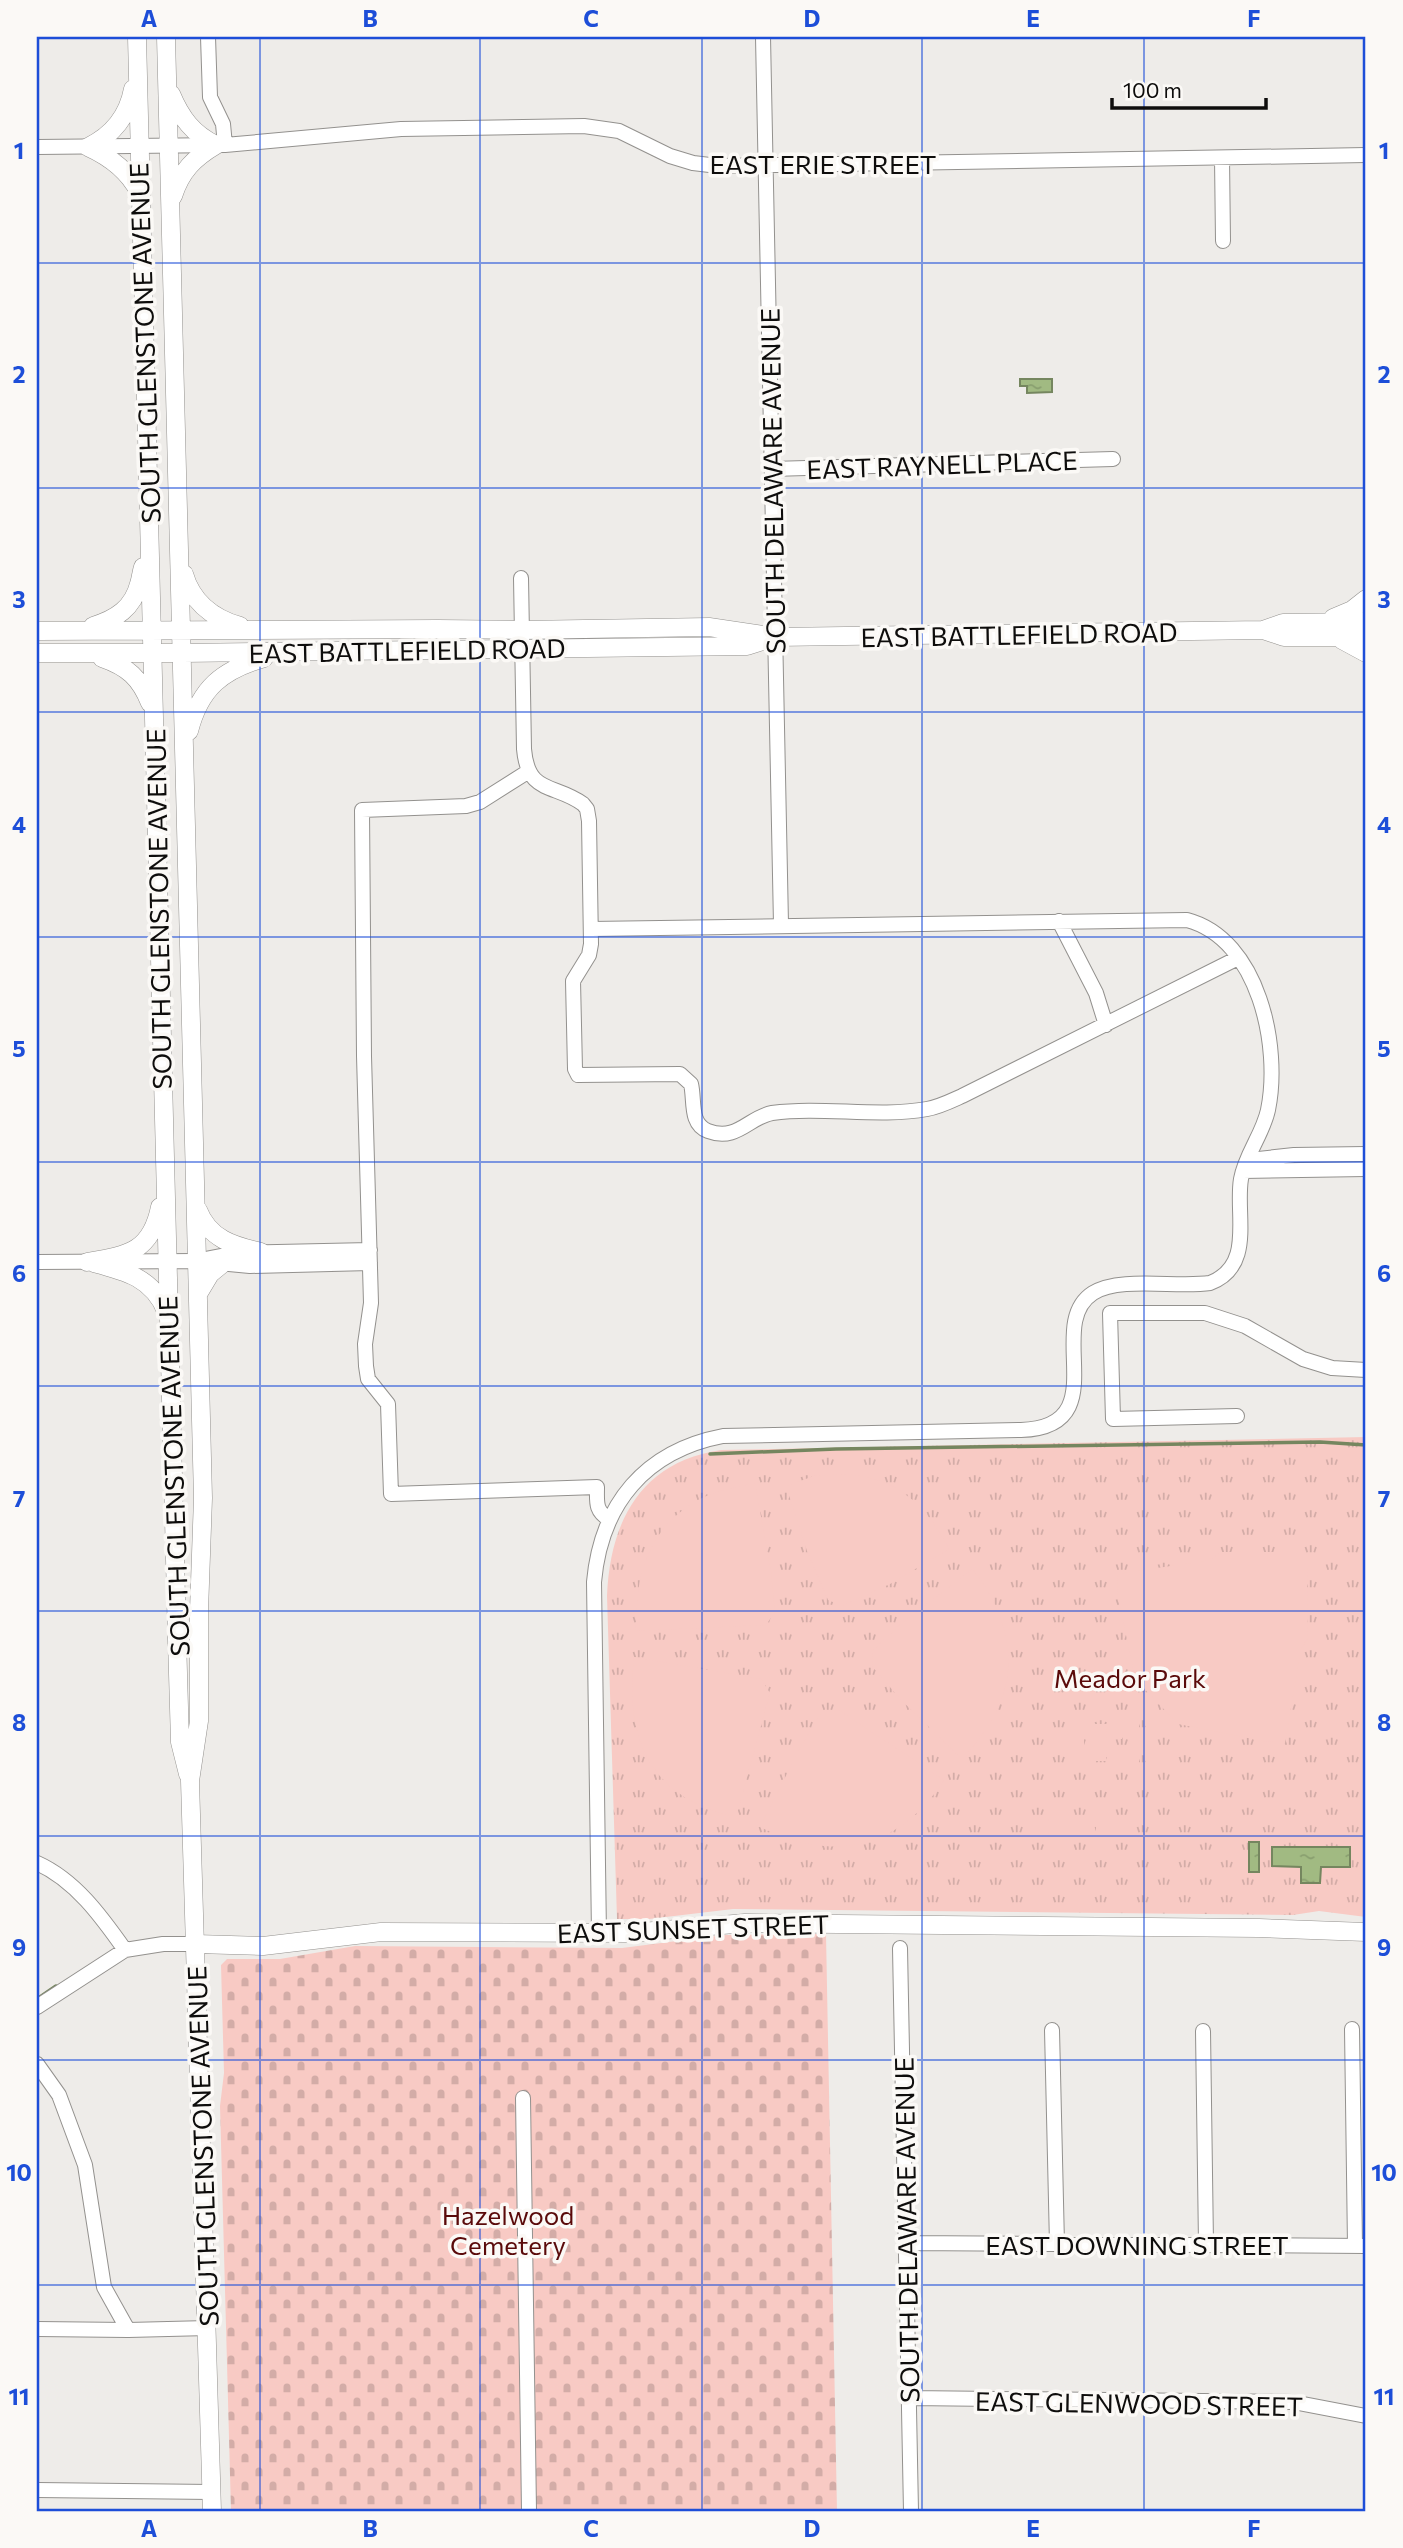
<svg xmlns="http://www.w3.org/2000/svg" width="1403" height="2548" font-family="Commissioner,sans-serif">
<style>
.grass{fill:url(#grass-tufts)}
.cemetery{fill:url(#cemetery-stones)}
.garden{fill:#f8cac4}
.water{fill:url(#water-ripples);stroke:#75865f;stroke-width:2}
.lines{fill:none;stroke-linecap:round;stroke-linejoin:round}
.stream{stroke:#75865f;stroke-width:3.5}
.minor-casing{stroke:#93918e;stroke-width:16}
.major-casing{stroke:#93918e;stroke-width:19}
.minor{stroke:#fff;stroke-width:14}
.major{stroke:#fff;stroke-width:18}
.grid{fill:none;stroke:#1d4ed8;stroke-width:2;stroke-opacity:0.55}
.labels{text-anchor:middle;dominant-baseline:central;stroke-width:7;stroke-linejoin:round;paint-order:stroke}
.street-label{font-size:26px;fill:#0e0d0c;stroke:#fbf9f6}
.park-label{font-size:26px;fill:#5a0a0a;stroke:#fbf9f6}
.neatline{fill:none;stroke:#1d4ed8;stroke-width:2.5}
.grid-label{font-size:23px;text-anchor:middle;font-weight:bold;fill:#1d4ed8}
</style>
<defs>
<pattern id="grass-tufts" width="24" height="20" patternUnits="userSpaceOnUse" patternTransform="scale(1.75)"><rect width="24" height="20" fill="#f8cac4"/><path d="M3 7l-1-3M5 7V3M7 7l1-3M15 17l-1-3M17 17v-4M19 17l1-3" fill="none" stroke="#d3aca7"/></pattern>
<pattern id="cemetery-stones" width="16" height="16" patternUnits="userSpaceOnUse" patternTransform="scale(1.75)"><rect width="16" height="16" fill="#f8cac4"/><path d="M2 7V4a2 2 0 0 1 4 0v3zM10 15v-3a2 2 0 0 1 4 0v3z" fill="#d3aca7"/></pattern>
<pattern id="water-ripples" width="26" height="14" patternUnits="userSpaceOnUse" patternTransform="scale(1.75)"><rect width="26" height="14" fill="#a1ba82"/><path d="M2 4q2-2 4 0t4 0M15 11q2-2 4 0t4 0" fill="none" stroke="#899f6f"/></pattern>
</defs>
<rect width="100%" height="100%" fill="#eeece9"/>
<path class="grass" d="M1366,1437V1917L1319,1911L1293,1915L733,1909L649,1919H617L607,1596C610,1521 641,1462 721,1450Z"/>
<path class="cemetery" d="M826,1934L837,2511H231L220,2106L224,2073L221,1965L227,1959H280L355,1946L622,1948L724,1935Z"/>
<path class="garden" d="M847,1474C899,1479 926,1505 949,1549L890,1584L842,1606L828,1600L807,1551L786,1486L814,1476Z
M755,1483L771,1572L775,1612L766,1625L636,1631C635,1575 648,1526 702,1498C718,1490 737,1487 755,1483Z
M1220,1552H1293L1307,1566L1308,1638L1301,1649L1285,1743L1263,1741L1178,1724L1135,1679L1118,1596L1117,1574L1211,1560Z
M973,1569C1023,1636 1021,1698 962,1759L901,1700L872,1666L873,1650L903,1622Z
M634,1657L761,1679L770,1693L736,1817C651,1799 624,1739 634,1657Z
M837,1709L944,1780C899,1850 833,1863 760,1827L801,1746L821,1713Z
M1113,1718H1122V1739H1113Z
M1130,1718H1139V1739H1130Z
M1146,1718H1156V1739H1146Z
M1068,1724H1084V1761H1067Z
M1090,1724H1107L1106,1761H1090Z
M1112,1746H1122V1767H1112Z
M1129,1746H1139V1767H1129Z
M1146,1746H1156V1767H1146Z
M1049,1817H1068V1836H1048Z
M1072,1817H1092V1836H1072Z
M1096,1817H1116V1836H1096Z"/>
<path class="water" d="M1020,379H1052V392L1027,393V386H1020Z
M1249,1842H1259V1872H1249Z
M1272,1847H1350V1867H1321L1320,1883H1301V1867L1272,1866Z"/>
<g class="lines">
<path class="stream" d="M710,1454L836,1449L1320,1442L1366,1445
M37,1999L56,1986"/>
<defs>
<path id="minor" d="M208,37L210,97L223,124L225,145
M763,37L781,924
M37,147L225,145L401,129L584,126L619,131L670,156L693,163L718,166L1366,155
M1222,158L1223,241
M772,469L1113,459
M521,578L524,749C528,795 554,783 583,804L587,809L589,821L591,944L589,955L573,981L575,1069L578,1075L680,1074L691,1084C695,1100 689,1124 708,1131C737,1142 749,1117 772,1113C823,1106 877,1118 927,1109C939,1107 951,1101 962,1096L1238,958
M529,771L480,802L466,806L362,810L364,1056L371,1303L365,1344L366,1366L368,1379L388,1404L391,1494L597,1487C597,1502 595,1511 609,1519
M1059,921L1096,993L1106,1025
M591,929L1187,920C1259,939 1281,1047 1268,1110C1263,1134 1245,1155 1241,1179C1235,1214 1255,1266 1210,1283C1177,1288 1120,1276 1093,1293C1043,1325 1117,1427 1021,1430L723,1436C645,1451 601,1504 594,1582L599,1934
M1249,1160L1294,1155L1366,1154
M1243,1171L1366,1169
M205,1259L236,1253L370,1250
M37,1262L197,1261L250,1266L370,1263
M1237,1416L1113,1419L1110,1313H1205L1245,1326L1303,1359L1332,1368L1366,1370
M37,1863C75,1880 101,1916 125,1950
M900,1948L911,2511
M37,2007L125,1950L163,1944H196
M1352,2029L1355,2246
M1052,2030L1057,2244
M1203,2031L1206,2244
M37,2064L59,2095L85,2165L104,2287L128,2330
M523,2098L529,2511
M907,2243L1366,2246
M37,2329L128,2330L208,2328
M910,2398L1293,2402L1366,2416
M37,2490L212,2492"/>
<path id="major" d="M137,37L177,1639L180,1742L188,1774
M166,37L203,1498L199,1611V1721L190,1781L212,2511
M171,94C181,118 193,134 216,145
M88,147C113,135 128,116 133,89
M88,147C110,157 128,170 139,192
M173,196C181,171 194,158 216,145
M184,574C192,602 212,618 240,626
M1333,618L1352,610L1366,599
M93,626C116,619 133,608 139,584C141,578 141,573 143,567
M1263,630L1283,623L1366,622
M37,631L438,629L522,630L709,627L776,637L1263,630L1284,637H1366
M1342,640L1366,653
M37,653H183L747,646L769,639
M102,658C128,667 140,678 150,703
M189,731C200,688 222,670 264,658
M198,1210C209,1239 234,1246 261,1252
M87,1262C128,1255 151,1252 160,1207
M94,1263C125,1271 153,1278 166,1311
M198,1294L210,1274L221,1265
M196,1944L263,1946L381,1932L631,1933L745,1923L1259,1928L1366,1932"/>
</defs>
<use href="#minor" class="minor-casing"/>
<use href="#major" class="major-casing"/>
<use href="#minor" class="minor"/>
<use href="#major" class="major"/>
</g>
<path class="grid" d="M260,37V2511M480,37V2511M702,37V2511M922,37V2511M1144,37V2511M37,263H1366M37,488H1366M37,712H1366M37,937H1366M37,1162H1366M37,1386H1366M37,1611H1366M37,1836H1366M37,2060H1366M37,2285H1366"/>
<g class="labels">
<g class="street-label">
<text x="823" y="163">EAST ERIE STREET</text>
<text transform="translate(144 343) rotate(-92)">SOUTH GLENSTONE AVENUE</text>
<text transform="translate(942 464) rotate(-2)">EAST RAYNELL PLACE</text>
<text transform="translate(772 481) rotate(-91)">SOUTH DELAWARE AVENUE</text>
<text transform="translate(1019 634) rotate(-1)">EAST BATTLEFIELD ROAD</text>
<text transform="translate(407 650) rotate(-1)">EAST BATTLEFIELD ROAD</text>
<text transform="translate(158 909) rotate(-91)">SOUTH GLENSTONE AVENUE</text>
<text transform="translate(173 1476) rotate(-92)">SOUTH GLENSTONE AVENUE</text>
<text transform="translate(693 1928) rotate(-2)">EAST SUNSET STREET</text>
<text transform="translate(202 2146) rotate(-92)">SOUTH GLENSTONE AVENUE</text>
<text transform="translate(906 2230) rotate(-91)">SOUTH DELAWARE AVENUE</text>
<text x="1137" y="2244">EAST DOWNING STREET</text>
<text transform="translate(1139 2403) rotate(1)">EAST GLENWOOD STREET</text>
</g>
<g class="park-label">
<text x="1130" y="1677">Meador Park</text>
<text x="508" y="2214">Hazelwood<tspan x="508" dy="30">Cemetery</tspan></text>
</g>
</g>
<rect width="1403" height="2548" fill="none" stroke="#fbf9f6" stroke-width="77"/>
<path d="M1112 98v10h154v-10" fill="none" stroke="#0e0d0c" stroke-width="3.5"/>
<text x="1123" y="98" font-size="21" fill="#0e0d0c" stroke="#fbf9f6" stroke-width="5" paint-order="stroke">100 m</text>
<rect x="38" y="38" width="1326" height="2472" class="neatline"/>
<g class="grid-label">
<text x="149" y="27">A</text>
<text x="370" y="27">B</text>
<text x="591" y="27">C</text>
<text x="812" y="27">D</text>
<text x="1033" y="27">E</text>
<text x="1254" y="27">F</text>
<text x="19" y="159">1</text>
<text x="1384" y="159">1</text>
<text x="19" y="383">2</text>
<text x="1384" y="383">2</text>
<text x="19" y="608">3</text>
<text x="1384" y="608">3</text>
<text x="19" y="833">4</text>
<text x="1384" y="833">4</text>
<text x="19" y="1057">5</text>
<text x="1384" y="1057">5</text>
<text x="19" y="1282">6</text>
<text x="1384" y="1282">6</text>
<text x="19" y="1507">7</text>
<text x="1384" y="1507">7</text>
<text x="19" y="1731">8</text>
<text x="1384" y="1731">8</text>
<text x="19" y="1956">9</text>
<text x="1384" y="1956">9</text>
<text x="19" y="2181">10</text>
<text x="1384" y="2181">10</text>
<text x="19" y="2405">11</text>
<text x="1384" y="2405">11</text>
<text x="149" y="2537">A</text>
<text x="370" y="2537">B</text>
<text x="591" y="2537">C</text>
<text x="812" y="2537">D</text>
<text x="1033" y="2537">E</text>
<text x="1254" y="2537">F</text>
</g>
</svg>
